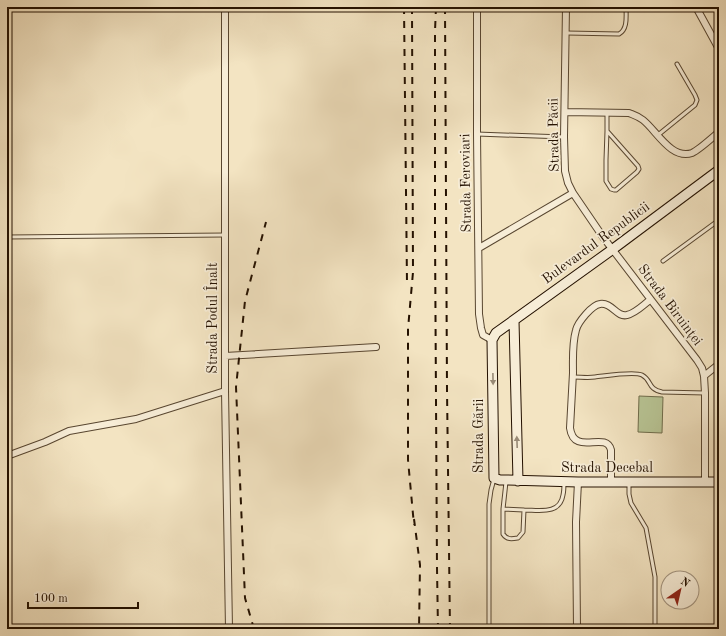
<svg xmlns="http://www.w3.org/2000/svg" width="726" height="636" font-family="'Old Standard TT',serif">
<style>
.green{fill:#b8c595;stroke:#6e6b4a}
.lines{fill:none;stroke-linecap:round;stroke-linejoin:round}
.lane-casing{stroke:#584630;stroke-width:5}
.street-casing{stroke:#584630;stroke-width:8}
.secondary-casing{stroke:#241100;stroke-width:11}
.lane{stroke:#f7edd7;stroke-width:3}
.street{stroke:#f7edd7;stroke-width:6}
.secondary{stroke:#f7edd7;stroke-width:9}
.rail{stroke:#241100;stroke-width:2;stroke-dasharray:7 7;stroke-linecap:butt}
.oneway{fill:#988a76}
.labels{text-anchor:middle;dominant-baseline:central;stroke-width:3.5;stroke-linejoin:round;paint-order:stroke}
.street-label{font-size:14px;fill:#241100;stroke:#f7edd7}
</style>
<rect width="100%" height="100%" fill="#f3e4c2"/>
<filter id="stains"><feTurbulence type="fractalNoise" baseFrequency=".005" numOctaves="4"/><feColorMatrix values="0 0 0 0 .2 0 0 0 0 .09 0 0 0 0 .02 0 0 0 .5 -.17"/></filter>
<radialGradient id="worn" r=".72"><stop offset=".6" stop-color="#630" stop-opacity="0"/><stop offset="1" stop-color="#630" stop-opacity=".3"/></radialGradient>
<path class="green" d="M639,396L663,397L662,433L638,432Z"/>
<g class="lines">
<defs>
<path id="lane" d="M567,33L619,34C628,29 626,16 626,7
M607,131L606,160V181L611,189L614,190H616L637,172L639,169L638,166L607,131V113
M477,134L564,137
M658,135L695,105L697,100L695,95L677,64
M7,237L225,235
M663,261L719,220
M573,377C581,377 588,378 595,377C605,376 634,371 642,375C652,380 647,389 662,392L705,393
M506,482L503,509V534C507,540 512,539 518,538L523,532L524,510C539,510 560,515 563,495C564,491 564,486 564,482
M629,484V494L631,503L646,528L655,577V629
M503,509L524,510
M489,629V504L491,490L494,479"/>
<path id="street" d="M225,7V391L229,629
M477,7V134L479,314L481,328L483,335L492,340
M566,7L564,137L565,171L568,183L573,193L603,237L697,360L702,368L704,376L705,393V481
M696,7L719,49
M565,112L629,113C634,115 638,116 643,120C656,130 671,160 692,153C699,150 713,137 719,132
M479,248L573,193
M225,356L376,347
M704,376L719,364
M7,456L45,442L69,431L136,419L225,391
M611,482C611,474 611,467 611,460C611,457 611,453 611,450C606,430 574,457 570,428C571,410 572,391 573,373C573,359 572,344 576,330C578,322 592,305 600,304C612,302 617,318 627,315C636,313 643,305 650,300
M577,629L576,522L578,482"/>
<path id="secondary" d="M719,170L613,249L496,333L492,340L494,478L500,480H507L578,482H719
M514,321L518,481"/>
</defs>
<use href="#lane" class="lane-casing"/>
<use href="#street" class="street-casing"/>
<use href="#secondary" class="secondary-casing"/>
<use href="#lane" class="lane"/>
<use href="#street" class="street"/>
<use href="#secondary" class="secondary"/>
<path class="rail" d="M404,7L407,283
M412,7L413,272L408,329V460L414,525
M436,7L435,31V231L437,568L438,629
M445,7L447,389L450,629
M414,519L420,565L419,629
M254,629L245,598L236,387L245,301L266,222"/>
</g>
<defs><path id="oneway-solid" d="M-6-.8H1V-3.2L6.5 0L1 3.2V.8H-6Z"/></defs>
<g class="oneway">
<use href="#oneway-solid" transform="translate(493 379) rotate(89)"/>
<use href="#oneway-solid" transform="translate(517 442) rotate(-92)"/>
</g>
<g class="labels">
<g class="street-label">
<text transform="translate(554 135) rotate(-91)">Strada Păcii</text>
<text transform="translate(466 183) rotate(-91)">Strada Feroviari</text>
<text transform="translate(596 243) rotate(-36)">Bulevardul Republicii</text>
<text transform="translate(670 305) rotate(53)">Strada Biruinței</text>
<text transform="translate(213 318) rotate(-90)">Strada Podul Înalt</text>
<text transform="translate(479 436) rotate(-90)">Strada Gării</text>
<text x="607" y="468">Strada Decebal</text>
</g>
</g>
<rect width="726" height="636" fill="none" stroke="#f3e4c2" stroke-width="24"/>
<rect x="8" y="8" width="710" height="620" fill="none" stroke="#241100" stroke-width="2"/>
<rect x="12" y="12" width="702" height="612" fill="none" stroke="#241100"/>
<g transform="translate(680 590) rotate(34)"><circle r="19" fill="#f7edd7" stroke="#a39581"/>
<path d="M0-3L7 15L0 10L-7 15Z" fill="#8f2418"/>
<text y="-6" font-size="11" font-weight="bold" text-anchor="middle" fill="#241100">N</text>
</g>
<path d="M28 602v6h110v-6" fill="none" stroke="#241100" stroke-width="2"/>
<text x="34" y="602" font-size="12" fill="#241100" stroke="#f7edd7" stroke-width="3" paint-order="stroke">100 m</text>
<rect width="100%" height="100%" filter="url(#stains)"/>
<rect width="100%" height="100%" fill="url(#worn)"/>
</svg>
